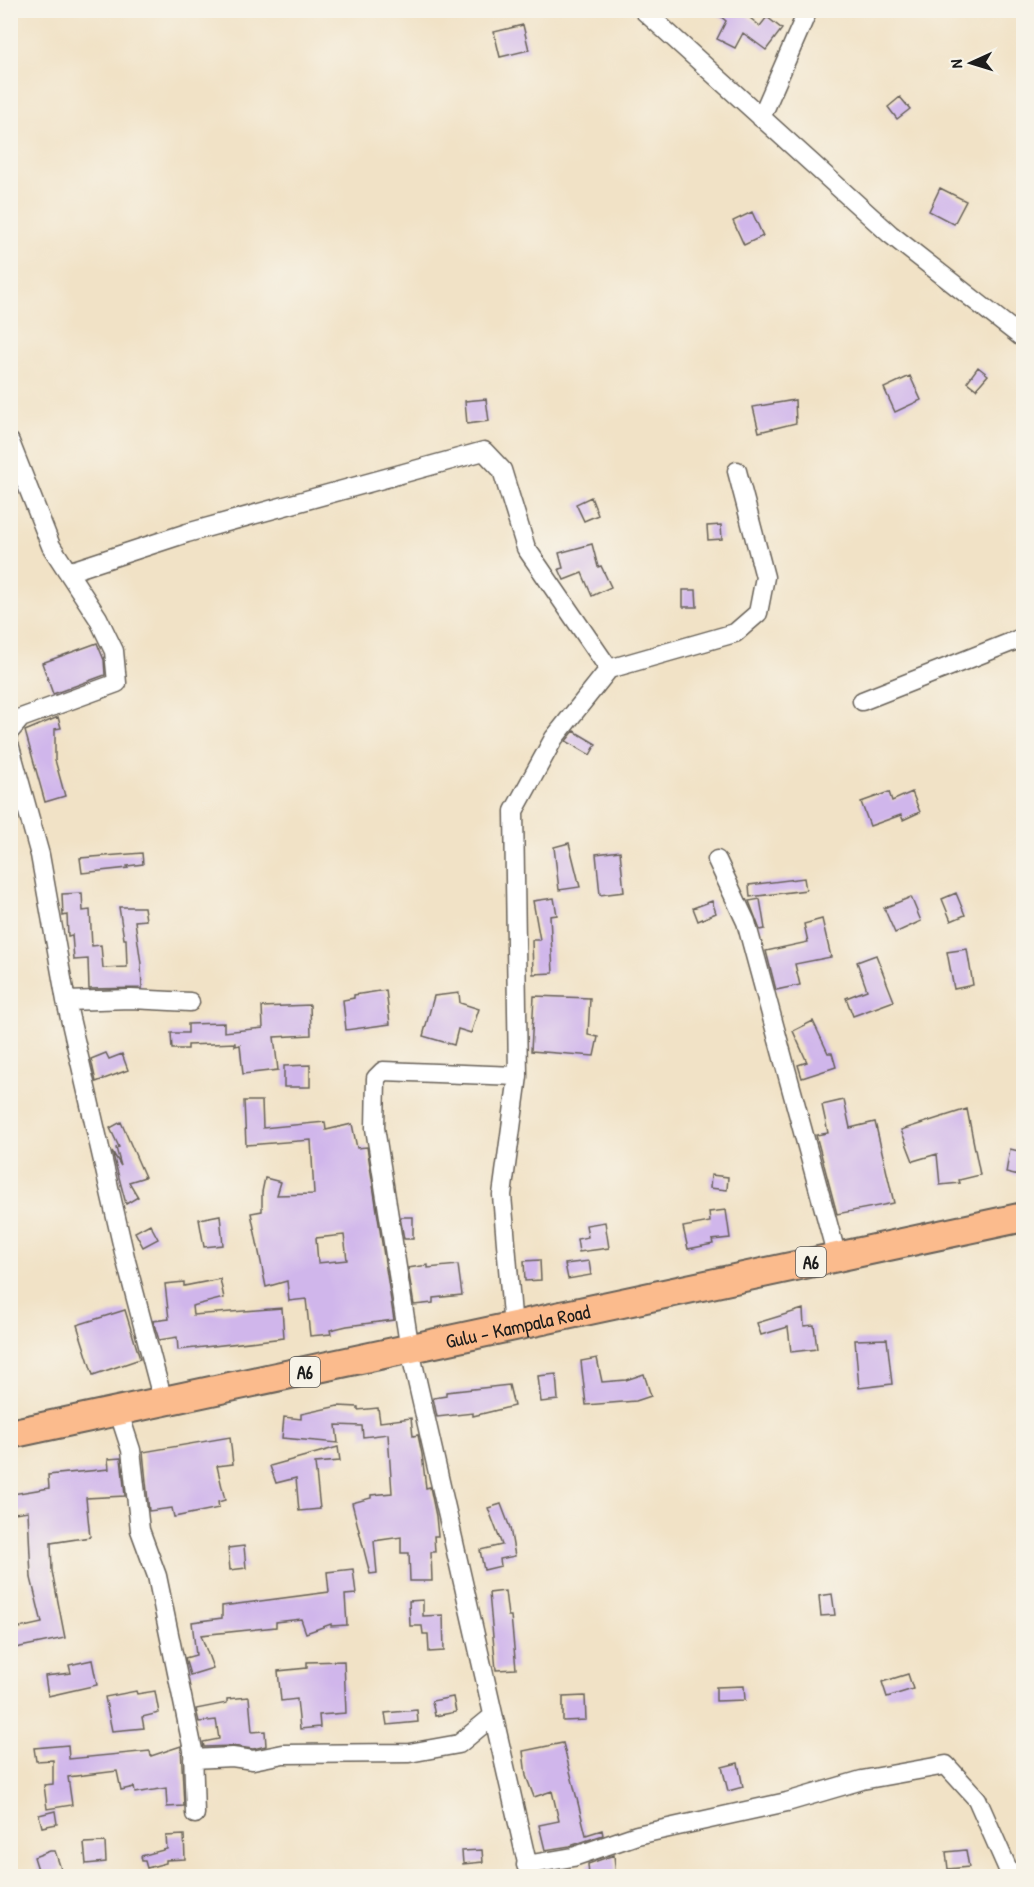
<svg xmlns="http://www.w3.org/2000/svg" width="1034" height="1887" font-family="'Patrick Hand',sans-serif">
<style>
.building{fill:#d0b6eb;fill-rule:evenodd}
.lines{fill:none;stroke-linecap:round;stroke-linejoin:round}
.minor-casing{stroke:#676158;stroke-width:21}
.primary-casing{stroke:#676158;stroke-width:32}
.minor{stroke:#fff;stroke-width:18}
.primary{stroke:#fbbb8d;stroke-width:28}
.labels{text-anchor:middle;dominant-baseline:central;stroke-width:4.5;stroke-linejoin:round;paint-order:stroke}
.shield{fill:#f7f3e8;stroke:#5e5c59;stroke-width:1.5}
.shield-label{font-size:18px;font-weight:bold;fill:#1c1c1c}
.street-label{font-size:20px;fill:#1c1c1c;stroke:#f7f3e8}
</style>
<rect width="100%" height="100%" fill="#f7f3e8"/>
<filter id="ink" filterUnits="userSpaceOnUse"><feTurbulence type="fractalNoise" baseFrequency=".0167" numOctaves="2"/><feDisplacementMap in="SourceGraphic" scale="12" xChannelSelector="R" yChannelSelector="G"/><feConvolveMatrix kernelMatrix="1 2 1 2 8 2 1 2 1" color-interpolation-filters="sRGB"/></filter>
<filter id="wash" filterUnits="userSpaceOnUse"><feTurbulence type="fractalNoise" baseFrequency=".008" numOctaves="4" result="noise"/><feDisplacementMap in="SourceGraphic" scale="24" xChannelSelector="R" yChannelSelector="G"/><feGaussianBlur stdDeviation="1.35" result="paint"/><feColorMatrix in="noise" values="0 0 0 0 0 0 0 0 0 0 0 0 0 0 0 0 0 1.4 0 .05"/><feComposite in="paint" operator="in"/></filter>
<g filter="url(#wash)">
<rect width="100%" height="100%" fill="#f1e2c6"/>
<g id="blocks">
<path class="building" d="M713,10H740L760,26L767,17L782,29L766,50L743,33L735,48L717,39L726,21Z
M523,25L529,50L500,57L494,32Z
M900,97L910,109L897,119L888,107Z
M940,188L966,201L954,224L929,211Z
M752,212L763,236L744,245L733,221Z
M978,367L988,375L976,389L967,382Z
M910,376L921,400L895,412L884,388Z
M486,399L489,421L467,424L465,401Z
M795,400L796,423L759,432L753,407Z
M591,497L598,515L584,521L576,504Z
M721,525L722,539L708,540L707,526Z
M592,544L598,567L601,566L611,587L592,596L582,573L564,580L559,569L563,568L559,553Z
M683,590H696L697,607H683Z
M97,643L104,660L105,675L53,694L42,663Z
M58,717L61,728L55,729V760L65,796L45,802L25,731Z
M574,731L596,744L590,755L566,741Z
M889,792L892,801L912,792L920,812L903,820L901,815L870,826L861,802Z
M569,843L580,887L559,890L554,847Z
M620,851L624,892L600,895L596,854Z
M142,853L143,864L127,866L128,868L82,873L80,858Z
M804,878L806,890L750,897L749,885Z
M82,893L83,911L90,910L92,946L101,945L103,968L127,967L126,939H124L119,907H144L146,920L135,921L141,964L142,988L89,989L88,959L74,960L72,935L68,936L67,915L63,916L62,894Z
M956,893L965,915L951,921L942,899Z
M911,897L921,921L895,933L884,908Z
M554,898L557,915L550,916L553,973L533,974L532,940H540L533,901Z
M760,899L765,929L760,930L749,901Z
M712,901L716,913L698,921L693,908Z
M822,919L831,957L795,964L800,985L776,990L766,951L808,942L804,924Z
M967,949L973,985L954,989L947,952Z
M876,955L894,1001L853,1016L846,998L867,990L857,962Z
M386,990L390,1024L346,1030L343,1000L354,998V995Z
M459,993L460,1003L479,1009L471,1033L458,1029L454,1045L423,1036L434,996Z
M534,996L590,998L588,1035L598,1037L594,1056L531,1051Z
M310,1005L311,1035L274,1037L278,1070L243,1074L240,1045L235,1046V1043L188,1045V1049H172L171,1033H188V1024L224,1023V1032L263,1028L262,1007Z
M813,1021L828,1053H832L836,1067L802,1078L798,1065L807,1062L793,1031Z
M106,1053L109,1059L122,1054L128,1070L96,1082L91,1059Z
M310,1065V1087H284V1066Z
M844,1100L850,1128L875,1122L894,1203L837,1214L816,1135L828,1133L822,1105Z
M244,1101H262L263,1128L325,1122L326,1130L352,1124L357,1148L367,1147L394,1320L347,1326L330,1330L331,1334L310,1336L306,1299L289,1301L287,1281L266,1287L251,1213L262,1211V1192L265,1178L281,1182L277,1195L314,1194L311,1140L246,1145ZM344,1235L347,1260L318,1263L316,1238Z
M967,1109L980,1175L959,1180L960,1183L940,1185L937,1154L913,1161L901,1130Z
M121,1122L145,1177L129,1182L138,1197L126,1204L112,1151L121,1166L116,1148L119,1147L110,1128Z
M1010,1149L1023,1152V1177L1006,1173Z
M711,1175L728,1177L727,1190L710,1188Z
M726,1210L730,1238L712,1240L713,1244L688,1249L683,1227L710,1222L709,1212Z
M220,1215L223,1245L204,1247L199,1219Z
M400,1217H413V1239H404Z
M605,1222L609,1248L579,1252L577,1239L588,1237L586,1225Z
M150,1224L158,1239L143,1247L135,1232Z
M540,1260L541,1280L525,1281L524,1261Z
M589,1261L591,1275L568,1279L565,1264Z
M428,1265V1268L458,1265L462,1295L433,1298V1303L414,1305L408,1268Z
M220,1279L224,1298L192,1306L193,1315L282,1308L284,1338L178,1350L177,1337L159,1340L153,1321L169,1319L165,1284L184,1282V1286Z
M803,1309L804,1326L814,1325L817,1349L791,1352L788,1327L761,1335L757,1323Z
M125,1310L140,1359L93,1375L77,1325Z
M887,1339L892,1384L859,1388L855,1340Z
M597,1358L602,1382L626,1380L644,1374L651,1396L636,1401L586,1405L581,1361Z
M556,1374L558,1400L541,1402L538,1376Z
M509,1385L514,1406L473,1416V1413L437,1417L433,1398L446,1396V1392Z
M338,1406L358,1407V1410L378,1408L380,1422L411,1418L413,1436L418,1435L422,1454L426,1488L430,1487L436,1516L438,1536H434L435,1552H431L432,1581H410L409,1553H401V1537L374,1541L377,1573L370,1574L352,1503L371,1498V1495L392,1493L388,1434L363,1437L362,1426L336,1425L338,1443L282,1438L284,1417L301,1419V1414Z
M230,1437L233,1464L217,1466L225,1500L218,1502L219,1508L174,1517L172,1508L149,1511L143,1452Z
M338,1447L340,1461L315,1463L320,1509L299,1511L296,1478L276,1483L270,1466Z
M121,1458L125,1496L86,1498L90,1537L51,1543L52,1571L65,1638L10,1649V1630L42,1623L31,1578L28,1511L15,1513L12,1494L49,1488L48,1475L109,1469L108,1459Z
M501,1504L510,1528L515,1556L500,1559L501,1566L484,1570L480,1550L502,1545L488,1508Z
M244,1546L246,1568L230,1570L228,1548Z
M353,1569L356,1594L345,1595L347,1625L331,1626V1624L306,1633L301,1619L276,1622V1627L201,1635L213,1668L190,1675L185,1658L196,1655L192,1622L222,1618V1606L329,1592L327,1572Z
M505,1591L508,1616H511L516,1669L496,1670L489,1593Z
M832,1594L835,1615L821,1616L819,1596Z
M423,1600V1616L443,1615L444,1651L429,1652L428,1634H423L422,1626H410L409,1601Z
M92,1660L97,1685L48,1696L45,1676L71,1673L69,1665Z
M344,1661L346,1713L319,1715L320,1727L300,1729L297,1699L281,1701L278,1671L307,1668V1662Z
M908,1674L913,1689L887,1697L882,1682Z
M744,1686L745,1700L716,1701V1687Z
M136,1691L137,1694L155,1691L159,1713L142,1717L144,1728L112,1731L105,1697Z
M585,1696L586,1720L563,1721V1697Z
M249,1697L252,1732L265,1731L266,1746L253,1749L232,1746L204,1747L203,1742L219,1739L216,1720L199,1722L196,1709L227,1703V1699Z
M453,1697L456,1712L435,1716L432,1701Z
M417,1710L418,1722L387,1725L385,1713Z
M563,1743L586,1835L602,1830L603,1835L570,1846L545,1850L539,1825L559,1821L552,1791L534,1797L526,1776L523,1751Z
M68,1745L69,1759L150,1751L151,1756L181,1746L184,1806L167,1807L166,1788L135,1793L134,1787L121,1790L117,1771L68,1777L72,1805L47,1809L44,1785L53,1784V1760L36,1761L34,1748Z
M738,1763L743,1787L728,1791L722,1767Z
M55,1811L57,1824L42,1827L39,1815Z
M184,1835L185,1859L166,1860V1863L147,1868L145,1861H142L141,1856L167,1849L166,1836Z
M105,1842L106,1862L86,1864L84,1843Z
M482,1850L483,1862L463,1864L462,1851Z
M966,1850L969,1867L948,1869L946,1852Z
M50,1851H55L61,1869L40,1876L34,1857Z
M614,1855L616,1876H589L588,1864Z"/>
</g>
</g>
<g filter="url(#ink)">
<use href="#blocks" fill-opacity="0" stroke="#676158" stroke-width="1.5"/>
<g class="lines">
<defs>
<path id="minor" d="M643,10L890,234L1024,339
M761,118L808,10
M10,442L51,546L98,618L114,651L117,683L21,718L10,731
M68,572L187,533L484,451L502,470L526,548L609,669
M862,701L1024,637
M10,747L40,855L66,1001L126,1261L163,1401
M717,860L746,922L837,1257
M66,1001L131,999L190,1002
M518,1076L383,1071L376,1078L375,1128L410,1350L530,1876
M513,1328L502,1195L518,1076L514,811L554,738L609,669L735,633L758,613L765,577L737,471
M118,1410L131,1450L140,1530L157,1576L193,1750L195,1814
M193,1759L232,1757L253,1760L283,1754L409,1753L459,1744L493,1716
M526,1865L573,1857L637,1835L787,1802L862,1780L946,1765L977,1799L1011,1876"/>
<g id="primary">
<path id="s1" d="M10,1434L1024,1217"/>
</g>
</defs>
<use href="#minor" class="minor-casing"/>
<use href="#primary" class="primary-casing"/>
<use href="#minor" class="minor"/>
<use href="#primary" class="primary"/>
</g>
</g>
<g class="labels">
<g class="shield">
<rect x="796" y="1247" width="30" height="30" rx="4.5"/>
<rect x="290" y="1357" width="30" height="30" rx="4.5"/>
</g>
<g class="shield-label">
<text x="811" y="1262">A6</text>
<text x="305" y="1372">A6</text>
</g>
<g class="street-label">
<text stroke="none"><textPath href="#s1" startOffset="519">Gulu - Kampala Road</textPath></text>
</g>
</g>
<rect width="1034" height="1887" fill="none" stroke="#f7f3e8" stroke-width="36"/>
<g transform="translate(971 63) rotate(266)" stroke="#f7f3e8" stroke-width="4.5" paint-order="stroke">
<path d="M0-4.5L10 22L0 15L-10 22Z" fill="#1c1c1c"/>
<text y="-9" font-size="16" font-weight="bold" text-anchor="middle" fill="#1c1c1c">N</text>
</g>
</svg>
